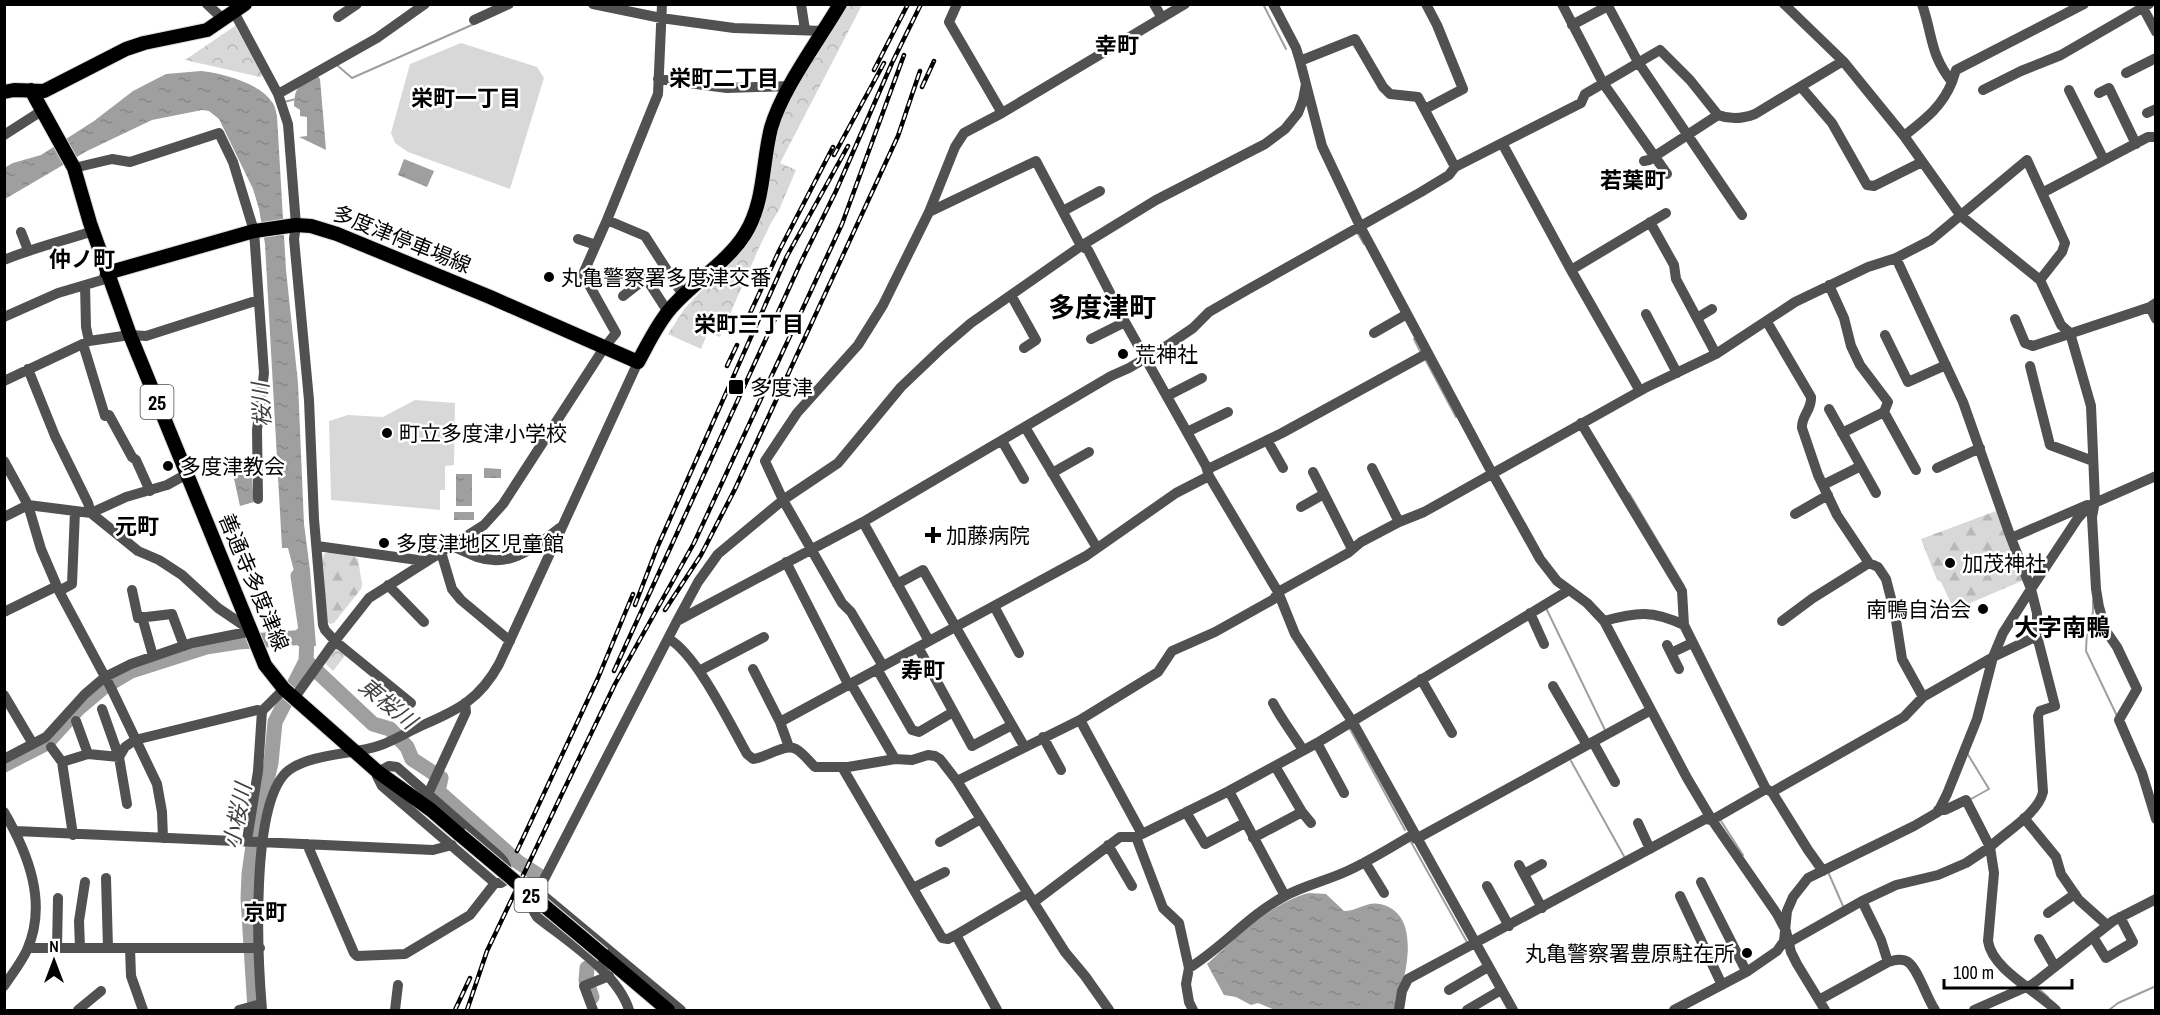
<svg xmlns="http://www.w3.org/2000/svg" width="2160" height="1015" font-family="'Archivo Narrow','Noto Sans JP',sans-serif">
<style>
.grass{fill:#d8d8d8}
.forest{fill:url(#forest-firs)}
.park{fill:url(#park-crowns)}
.water{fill:url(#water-ripples)}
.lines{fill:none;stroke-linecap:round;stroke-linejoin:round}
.stream{stroke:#9f9f9f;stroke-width:2}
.river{stroke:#9f9f9f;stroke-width:15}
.major-casing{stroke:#dbdbdb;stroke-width:16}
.minor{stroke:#515151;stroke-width:10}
.major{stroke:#000;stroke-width:14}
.rail-casing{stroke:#000;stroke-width:4.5}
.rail{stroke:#fff;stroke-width:2;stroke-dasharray:7;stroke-linecap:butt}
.major-bridge-casing{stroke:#dbdbdb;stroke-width:16;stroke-linecap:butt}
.major-bridge{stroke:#000;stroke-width:14}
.poi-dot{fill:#000;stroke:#fff;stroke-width:2}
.labels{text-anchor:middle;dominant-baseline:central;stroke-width:5;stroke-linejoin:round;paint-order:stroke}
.shield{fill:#fff;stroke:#4c4c4c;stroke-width:1.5}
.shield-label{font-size:20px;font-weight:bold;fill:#000}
.street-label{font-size:21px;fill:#000;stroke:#fff}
.poi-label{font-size:21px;fill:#000;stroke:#fff;text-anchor:start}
.neighbourhood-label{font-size:22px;font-weight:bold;fill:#000;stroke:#fff}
.water-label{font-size:22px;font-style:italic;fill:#404040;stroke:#fff}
.quarter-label{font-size:24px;font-weight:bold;fill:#000;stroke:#fff}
.district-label{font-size:27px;font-weight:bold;fill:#000;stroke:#fff}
</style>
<defs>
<pattern id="forest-firs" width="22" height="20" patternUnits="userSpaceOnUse" patternTransform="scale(1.5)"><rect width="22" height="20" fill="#d8d8d8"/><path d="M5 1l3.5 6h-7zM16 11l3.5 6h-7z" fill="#b8b8b8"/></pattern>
<pattern id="park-crowns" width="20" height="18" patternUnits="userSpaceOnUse" patternTransform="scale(1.5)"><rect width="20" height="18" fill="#d8d8d8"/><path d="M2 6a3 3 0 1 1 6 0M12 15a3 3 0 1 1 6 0" fill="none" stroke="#b8b8b8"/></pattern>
<pattern id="water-ripples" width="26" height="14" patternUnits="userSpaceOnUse" patternTransform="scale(1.5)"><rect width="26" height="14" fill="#9f9f9f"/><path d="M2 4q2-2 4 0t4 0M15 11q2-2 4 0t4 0" fill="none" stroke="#878787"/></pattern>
</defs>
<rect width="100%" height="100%" fill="#fff"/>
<path class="grass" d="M461,43L537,67L544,78L510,189L408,152L395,143L391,133L410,64Z
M415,400L455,403L454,465L445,466V490H440V510L331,500L329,421L348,415L383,417Z"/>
<path class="forest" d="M1996,511L2024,580L1954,610L1941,582L1937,580L1921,539Z
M330,552L354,556L358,559L362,584L361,589L334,623L330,624L326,621L323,558L324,554Z"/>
<path class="park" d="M847,5H862L780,163L796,170L779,210L771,223L758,250L720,337L708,332L701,349L668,334L685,308L740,251L752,233L779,123L790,98Z
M235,26L263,75L260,77L185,60Z
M337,643L348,652L333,671L324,662Z"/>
<path class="water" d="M201,71C221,73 260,83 272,102C275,105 276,112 277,116L286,270L298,383L304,524L310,570L316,646H298L296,630L302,625L305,613L288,548H282L265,244L259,209L253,189L219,119L209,111L202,110L152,120L87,151L5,199L4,168L13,163L41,155L94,121L133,91L166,74Z
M317,75L320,79L326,150L299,137L307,136V117L300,116V110L294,106C295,84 300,85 317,75Z
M404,159L434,171L427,187L398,175Z
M231,465L251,470L254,502L240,506Z
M484,468L501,469V478H484Z
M456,474H472V506H456Z
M454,512H474V520H454Z
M1309,893L1326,894L1344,911C1357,911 1367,901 1380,904C1425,914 1404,982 1395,1010H1275L1258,1003L1251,1005L1236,997L1224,995L1207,964C1235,939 1272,902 1309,893Z"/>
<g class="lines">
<path class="stream" d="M1263,4L1286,49
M338,66L352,78L474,24
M284,102L296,99
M1358,234L1364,244
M1414,339L1421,353
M1425,359L1456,417
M265,476H279
M1629,493L1684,586
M2093,600V612L2087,630L2086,651L2117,716
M1546,608L1605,730
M1350,729L1405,830
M1967,753L1989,789L1971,799
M1571,761L1625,858
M1721,821L1743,855
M1411,842L1468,944
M1829,874L1843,906
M2037,987L2048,997
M2109,1010L2118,1003L2156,986"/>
<path class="river" d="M306,661L373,724L390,729L407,747L412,759L441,778L438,791L518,862L538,875
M4,765L47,743L79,708L104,687L131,671L206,647L238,642L307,637
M587,968L586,980L592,997
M255,1010L248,898L249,874L255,831L271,763L275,722L306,661L307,637L298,576"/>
<defs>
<path id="major" d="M31,90L74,168L90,223L130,335L265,665L284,689L378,772L431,810L460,835
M4,92L14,90L44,91L126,49L144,43L207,30L245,4
M107,273L254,231L296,225L311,226L337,234L490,297L638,362C648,344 657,324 671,308C693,282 727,263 745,234C765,202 762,163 771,128C782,89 819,40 840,4
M603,955L668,1010"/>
</defs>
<use href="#major" class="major-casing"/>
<path class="minor" d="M207,4L223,19
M593,4L661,18L734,28L824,31
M801,4L805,30
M957,4L949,22L1002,113
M1154,4L1162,18
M1273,4L1296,48L1300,61L1322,146L1360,226L1492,473L1540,559L1557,581L1587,603L1604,621L1687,778L1712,820L1777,914L1786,931L1791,952L1797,964L1825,1010
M1562,4L1603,83L1667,174
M1607,4L1638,62L1742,215
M1784,4L1843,61L1904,136L1961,216L2040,280L2061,325L2070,333L2091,406L2095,501L2092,517L2096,589L2099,607L2106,631L2117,647L2137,689L2119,720L2142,773L2156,819
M2141,4L2156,32
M234,12L278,94L288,124L296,225L294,239L309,400L314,519L323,625L325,630L335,641L411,703
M338,17L357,4
M474,20L509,4
M1572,25L1608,6
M1300,61L1355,39L1383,87L1390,94L1418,97L1455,167
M2126,73L2156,58
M658,79L727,88L790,86
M1952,82L1956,70L2084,4
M1801,87L1832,123L1867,185L1874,186L1922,162
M1983,90L2021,71L2061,55L2149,4
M2069,90L2104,160
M2099,93L2109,88L2136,144
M278,94L377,38L425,4
M1425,109L1463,89L1437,25L1426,4
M2147,113L2156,109
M4,135L43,110
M1904,136C1924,120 1942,107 1952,82C1930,55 1933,36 1922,4
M1502,143L1571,270L1640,391
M1644,161L1649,160L1718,115C1731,120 1742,119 1755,114L1843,61
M74,168L112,159L130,162L219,133L233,162L254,231L264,373L257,430L258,499
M2042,193L2148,137H2156
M1063,211L1100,191
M929,212L1036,161L1081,246L1088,250L1125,322L1206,466L1209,476L1278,592L1295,634L1352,721L1513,1010
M607,220L645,236L683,295
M1650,222L1674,265L1676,279L1716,354
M21,232L28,250
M578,239L596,245
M1896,258L1963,402L2011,538L2031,589L2037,613V636
M4,260C33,248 63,241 93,231
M1571,270L1666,213
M85,285L86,327L89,341
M1829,285L1844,318L1851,346L1860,365L1888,402L1884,412L1842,433
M1011,295L1036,340L1024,348
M623,296L646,278L668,312
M2150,307L2156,319
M1646,314L1677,373
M4,317L58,293L102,280L107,273
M1697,318L1712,309
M2015,319L2025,343L2033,346L2150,307L2156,303
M1767,322L1811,397C1812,410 1801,416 1802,428L1818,475L1837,515L1869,563L1878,567L1886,579L1895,614L1902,659L1923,697
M1374,333L1407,314
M1885,335L1908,382L1946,365
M1091,339L1125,322
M83,344L105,416L109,415L132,457L136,460L150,491
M2030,366L2050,445L2093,461
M28,369L55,436L88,503L91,513L138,551L159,560L182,575L218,608L252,631
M4,381L89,341L130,335L146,336L258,300
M1167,396L1202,378
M1829,409L1876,493
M1884,412L1916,470
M1581,423L1682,591L1684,625
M1025,427L1097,548
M1187,432L1228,412
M1267,440L1283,468
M1002,441L1024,479
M4,461L28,505L41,549L59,591L111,688L157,784L162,812L163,838
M1372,468L1399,522
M1937,468L1980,448
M1208,469L1282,433L1428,353
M1313,472L1352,549
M1052,473L1089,452
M1823,485L1861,466
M1301,507L1324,494
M1795,514L1828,495
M4,517L28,505L91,513L126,497L167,485L187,474
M863,522L929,641
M2011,538L2087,505
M317,546L425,561
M451,546C460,549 469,554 477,557C512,569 535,546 561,527
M441,552L452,589L461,600L510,641
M786,562L848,684L853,687L895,759
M897,584L923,570L1024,746
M388,585L424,622
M132,590L138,618L172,614L184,646
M59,591L72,584L75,511
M994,606L1019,653
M4,612L57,586
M1530,613L1544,644
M142,617L153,656
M677,621L863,522L1111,376L1129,368L1171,343L1193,328L1209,312L1247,290L1421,192L1449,175L1455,167L1581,103L1585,94L1660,50L1690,80L1718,115
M1604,621C1637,612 1652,610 1684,625L1766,789L1772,792L1808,850L1823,871
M1782,621L1813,598L1869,563
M669,639C697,655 730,724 747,754L753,759C766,758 784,743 796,749C803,753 809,761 815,767H848L895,759L912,760L928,755L935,756L940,759L957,781L1065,952L1085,976L1109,1010
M1667,645L1679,669
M918,647L972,746L1012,725
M1671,653L1692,643
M883,666L851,612L842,603L783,500L765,461L797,413L858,345L883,305L929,212L955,147L964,133L1002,113L1185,4
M753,669L780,722L789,747
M877,669L912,730L919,732L953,712
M699,671L764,637
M1421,679L1452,733
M1553,686L1587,745
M4,695L33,744
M295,697L335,641L369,598L484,525L503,504L604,348L616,333L583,274L607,220L658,94L662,4
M1273,703C1282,720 1293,734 1303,750
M102,709L119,757L127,804
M1080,720L1142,834
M76,721L88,754
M780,722L1086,556L1176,493L1209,476
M1043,737L1061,770
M1593,742L1615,782
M1317,743L1344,793
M51,747L62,762L73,835
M4,759L46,737L85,694L105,677L131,664L192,643L252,631
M62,762L88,754L119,757L125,747L135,740L257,710L262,711
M1275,766L1302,812L1311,823
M842,767L942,938L948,939L956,935
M957,781L1080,720L1158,672L1172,651L1215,632L1274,599L1278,592L1348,553L1361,542L1399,522L1424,512L1647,387L1716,354L1795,302L1868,267L1896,258L1931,240L2027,160L2065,243L2062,252L2040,280
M1229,791L1285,896
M1772,792L1904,717L1923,697L1993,657L2037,636L2055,706L2040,711L2038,716L2043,792C2038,814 2005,832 1990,847L1994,873L1988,941C1992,969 2035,990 2056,1010
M428,794L466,712L465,703
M4,812C28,853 48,903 27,950C21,963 12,974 4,986
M1186,812L1205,844L1245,823
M2024,818L2056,857L2061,874L2079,900L2107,925
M1638,823L1650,849
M16,831L433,850L452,845
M1136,837L1163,908L1179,923L1189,968L1186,984L1189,1002L1193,1010
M1253,838L1302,812
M1416,839L1651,710
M247,840L258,771L262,711L284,689
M940,842L981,819
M307,844L354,953L357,956L405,954L470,915L495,883H501L506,880C508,870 507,864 500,857L397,767L389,766L378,772L377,776L382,786L495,883
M1108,845L1132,886
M1365,862L1384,893
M1519,865L1542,908
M1524,874L1542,864
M106,878L108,948
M1701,882L1746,971
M1487,886L1509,926
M913,888L945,872
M538,891L681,1010
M1680,896L1722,985
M1862,901L1881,940L1888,962
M1034,902L1120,837H1136L1229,791L1317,743L1569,590
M2048,913L2075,894
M2093,937L2106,958L2133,942L2120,917
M2039,939L2055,967
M1788,943L1862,901L1896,885L1938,875L1966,863L1990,847L1966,800L1945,810H1938
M28,948H260
M57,948L58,898
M80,948L79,921L85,882
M130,948L131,976L143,1010
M1189,968C1223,947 1249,915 1285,896C1303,886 1325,881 1345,872C1368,862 1391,847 1414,834
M1449,990L1488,967
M1819,1000L1888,962C1895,960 1902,958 1908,962C1918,969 1927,999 1935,1010
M78,1010L101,991
M239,1010L261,1004
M262,1010C258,963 249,800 289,770C313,753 354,755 381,745C395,740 409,731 423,725C458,710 480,699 499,664L638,362
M395,1010L398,985
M593,1010L584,986L609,976
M629,1010C618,973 567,941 537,917L534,912L538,891L677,621L698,582L718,554L783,500L838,463L901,387L942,348L971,323L1081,246L1156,200L1265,144L1285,129L1298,113L1303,100L1306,84
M997,1010L956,935L1027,893
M1399,1010L1402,991L1408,979L1705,819L1712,820L1766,789
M1467,1010L1501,990
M1674,1010L1748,971L1777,951L1784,941L1787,911L1793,897L1808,878L1914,826L1938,812L1947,794L1977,719L1993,657L2003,633L2031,589L2078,518L2090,505L2156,476
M1974,1010L2033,984L2113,921L2156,899"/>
<use href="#major" class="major"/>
<defs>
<path id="rail" d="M893,61L921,4
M874,70L908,4
M922,87L934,61
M834,155L884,63
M745,324L779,251L833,147
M727,366L737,345
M635,605L657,548L787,256L848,146
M665,610L701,555L735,489L898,136L920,71
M614,671L801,262L836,191L892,63
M517,851L598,678L633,594
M455,1010L470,978
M467,1010L487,951L560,798L615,684L694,543L842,224L904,55"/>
</defs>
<use href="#rail" class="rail-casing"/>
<use href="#rail" class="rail"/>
<defs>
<path id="major-bridge" d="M460,835L603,955"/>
</defs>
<use href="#major-bridge" class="major-bridge-casing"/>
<use href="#major-bridge" class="major-bridge"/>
</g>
<g class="poi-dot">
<circle cx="549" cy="277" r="6"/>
<circle cx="1123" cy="354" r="6"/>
<rect x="728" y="379" width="16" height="16" rx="3"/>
<circle cx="387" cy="433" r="6"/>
<circle cx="168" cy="466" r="6"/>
<path d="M930 526h6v6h6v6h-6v6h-6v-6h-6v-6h6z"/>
<circle cx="384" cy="543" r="6"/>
<circle cx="1950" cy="563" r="6"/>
<circle cx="1983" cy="609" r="6"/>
<circle cx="1747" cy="953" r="6"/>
</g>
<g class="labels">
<g class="shield">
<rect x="140.5" y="385" width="33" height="34" rx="4.5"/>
<rect x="514.5" y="878" width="33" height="34" rx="4.5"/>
</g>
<g class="shield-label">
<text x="157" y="402">25</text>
<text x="531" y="895">25</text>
</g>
<g class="street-label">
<text transform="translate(402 239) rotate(22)">多度津停車場線</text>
<text transform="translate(254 582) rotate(67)">善通寺多度津線</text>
</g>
<g class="poi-label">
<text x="561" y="277">丸亀警察署多度津交番</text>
<text x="1135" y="354">荒神社</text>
<text x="750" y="387">多度津</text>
<text x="399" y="433">町立多度津小学校</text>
<text x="180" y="466">多度津教会</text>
<text x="946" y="535">加藤病院</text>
<text x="396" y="543">多度津地区児童館</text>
<text x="1962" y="563">加茂神社</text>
<text x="1971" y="609" text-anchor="end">南鴨自治会</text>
<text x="1735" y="953" text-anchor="end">丸亀警察署豊原駐在所</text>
</g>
<g class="neighbourhood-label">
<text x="1117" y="45">幸町</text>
<text x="724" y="78">栄町二丁目</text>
<text x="466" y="98">栄町一丁目</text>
<text x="1633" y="180">若葉町</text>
<text x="82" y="259">仲ノ町</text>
<text x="749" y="324">栄町三丁目</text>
<text x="137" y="526">元町</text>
<text x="923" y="670">寿町</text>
<text x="265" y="912">京町</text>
</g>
<g class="water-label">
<text transform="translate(261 405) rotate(-93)">桜川</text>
<text transform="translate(388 703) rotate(39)">東桜川</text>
<text transform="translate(237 816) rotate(-79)">小桜川</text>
</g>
<g class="quarter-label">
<text x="2062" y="627">大字南鴨</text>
</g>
<g class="district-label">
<text x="1102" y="307">多度津町</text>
</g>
</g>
<rect width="2160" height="1015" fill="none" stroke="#000000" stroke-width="12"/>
<g transform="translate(54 961)" stroke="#ffffff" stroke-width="4.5" paint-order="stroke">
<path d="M0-4.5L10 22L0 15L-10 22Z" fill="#000000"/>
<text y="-9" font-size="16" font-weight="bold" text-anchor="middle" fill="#000000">N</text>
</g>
<path d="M1944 979v9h128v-9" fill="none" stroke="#000000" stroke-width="3"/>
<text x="1953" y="979" font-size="18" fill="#000000" stroke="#ffffff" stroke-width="4.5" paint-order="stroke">100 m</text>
</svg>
